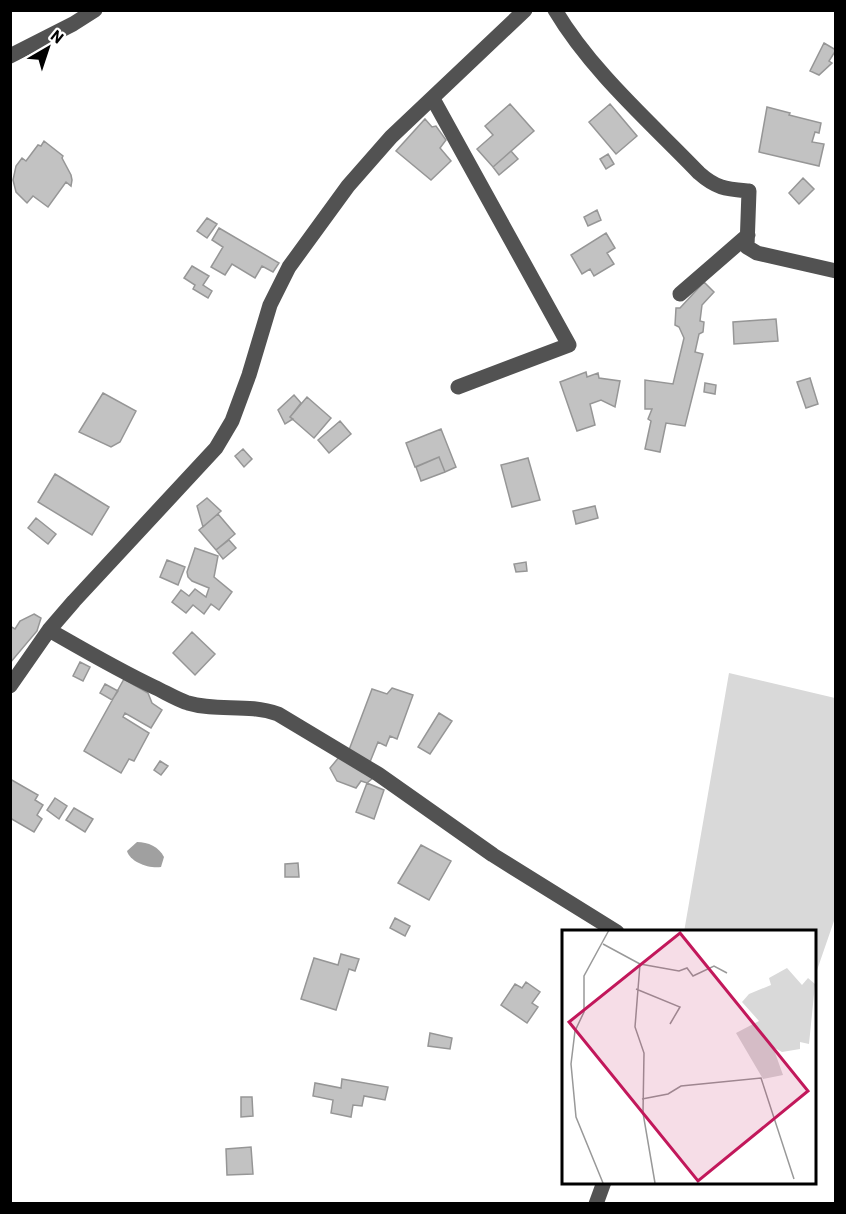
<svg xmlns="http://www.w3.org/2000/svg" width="846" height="1214" font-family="Barlow,sans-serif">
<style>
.green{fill:#d9d9d9}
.water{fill:#a0a0a0}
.building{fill:#c2c2c2;stroke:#969696;stroke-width:1.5}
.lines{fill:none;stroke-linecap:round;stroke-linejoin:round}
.minor{stroke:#525252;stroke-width:15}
.inset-road{fill:none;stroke:#999;stroke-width:1.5}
.view{fill:#c2185b;fill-opacity:0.15;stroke:#c2185b;stroke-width:3}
.inset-edge{fill:none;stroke:#000;stroke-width:3}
</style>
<rect width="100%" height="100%" fill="#fff"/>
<path class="green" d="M729,673L835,698V918L815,976L814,932H684Z"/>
<path class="water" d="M137,842C148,842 159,847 164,857L161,867C149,869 130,862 127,851Z"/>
<path class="building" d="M824,43L836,50L829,61L832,63L819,75L810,71Z
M510,104L534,131L493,167L477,149L493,135L485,126Z
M610,104L637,136L616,154L589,122Z
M767,107L790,113L789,115L821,123L819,133L815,132L812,142L824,144L819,166L759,152Z
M425,119L432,127L436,126L446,140L440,148L451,161L431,180L396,151Z
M44,141L63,156L62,158L71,175L72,180L71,186L66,182L48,207L33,196L27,203L16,192L13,180L16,166L22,158L26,161L38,145L41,146Z
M511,151L518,159L499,175L493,167Z
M608,154L614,164L606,169L600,159Z
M803,178L814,189L799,204L789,193Z
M597,210L601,220L588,226L584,217Z
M207,218L217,224L207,238L197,231Z
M219,228L279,263L273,272L262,266L255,278L232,264L225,275L211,267L223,247L212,240Z
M606,233L615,248L607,253L614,264L594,276L590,269L582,274L571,255Z
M192,266L209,276L203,285L212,291L208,298L193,289L195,285L184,278Z
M704,282L714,292L702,305L700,321L704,322L703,332L699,334L695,352L703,354L685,426L666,423L660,452L645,449L651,421L648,419L652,409H645V380L673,384L684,338L679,327L675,325L676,308H680Z
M776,319L778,341L734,344L733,322Z
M586,372L587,377L598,373L599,378L620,381L615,407L601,400L590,404L595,425L577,431L560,382Z
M810,378L818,404L806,408L797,382Z
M705,383L716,385L715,394L704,392Z
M103,393L136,411L120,442L111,447L79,432Z
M294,395L301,403L290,417L293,419L285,424L278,410Z
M307,397L331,418L314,438L290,417Z
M340,421L351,434L329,453L318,440Z
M441,429L456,467L445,472L439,457L415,467L406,443Z
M243,449L252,459L244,467L235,456Z
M439,457L445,472L421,481L416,467Z
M528,458L540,500L512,507L501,465Z
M55,474L109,507L92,535L38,502Z
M207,498L221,511L203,527L197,506Z
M595,506L598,518L576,524L573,511Z
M218,514L235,534L216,550L199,530Z
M36,518L56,534L48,544L28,528Z
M229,540L236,548L223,559L216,550Z
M195,548L218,556L214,577L232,592L219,610L211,604L204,614L193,605L186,613L172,602L181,590L189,596L195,589L206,597L209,588L192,581L188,577L187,572Z
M167,560L185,567L178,585L160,577Z
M526,562L527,571L516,572L514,564Z
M34,614L41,618L37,631L10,663V626L15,629L20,621Z
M192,632L215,654L195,675L173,653Z
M80,662L90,667L83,681L73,676Z
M124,679L148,693L152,703L162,710L151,728L125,713L123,717L149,733L134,761L129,759L121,773L84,751Z
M105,684L118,691L112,700L100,693Z
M392,688L413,695L397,739L390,736L386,746L378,742L370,762L349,750L372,689L387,694Z
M439,713L452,721L430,754L418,747Z
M340,756L374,777L367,783L361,781L356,788L337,781L330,768Z
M160,761L168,766L161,775L154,770Z
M10,779L38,795L35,800L43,805L37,815L42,819L34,832L10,818Z
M367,783L384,790L374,819L356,812Z
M55,798L67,806L59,819L47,810Z
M74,808L93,819L85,832L66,820Z
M421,845L451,861L429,900L398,883Z
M298,863L299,877H285V864Z
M395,918L410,926L405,936L390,928Z
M341,954L359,959L355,971L349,969L336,1010L301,999L314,958L338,965Z
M526,982L540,992L532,1003L538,1007L527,1023L501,1005L515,984L522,988Z
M430,1033L452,1038L450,1049L428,1046Z
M342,1079L388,1087L385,1100L364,1096L362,1106L353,1105L351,1117L331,1113L333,1100L313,1096L315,1083L341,1088Z
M241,1097H252L253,1116L241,1117Z
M251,1147L253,1174L227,1175L226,1149Z"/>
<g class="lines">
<path class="minor" d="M555,10C592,72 650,122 699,173C717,189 727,189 749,191L747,247L757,253L836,271
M10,56L73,24L95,10
M433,99L569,345L458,387
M680,294L748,235
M49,630C84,650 118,670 154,687C165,692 176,699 188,703C218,712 247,703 278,714L378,774L493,855L617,932
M10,686L49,630L74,601L216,448L232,421L249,375L270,305L289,267L348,186L391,137L525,10
M596,1204L604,1182"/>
</g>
<g transform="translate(562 930)">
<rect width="254" height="254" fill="#fff"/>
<path d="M225,38L240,55L246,48L253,54L247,114L238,112V119L220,122L211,117L221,145L201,149L174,103L197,91L180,72L187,64L209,55L207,48Z" fill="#d9d9d9"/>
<path class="inset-road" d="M41,14L78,34L73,97L82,123L81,183L93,253M78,34L117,41L125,38L131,46L152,36L165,43M74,59L118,77L108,94M80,169L106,164L119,156L199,148L232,249M41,253L14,187L9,134L13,101L22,82V46L47,0"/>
<path class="view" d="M118,3L246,161L136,251L7,92Z"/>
<rect width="254" height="254" class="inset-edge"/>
</g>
<rect width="846" height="1214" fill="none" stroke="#000000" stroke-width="24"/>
<g transform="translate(48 48) rotate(39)" stroke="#ffffff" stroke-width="4.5" paint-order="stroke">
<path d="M0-4.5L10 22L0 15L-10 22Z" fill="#000000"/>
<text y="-9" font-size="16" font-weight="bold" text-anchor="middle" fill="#000000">N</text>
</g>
</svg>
